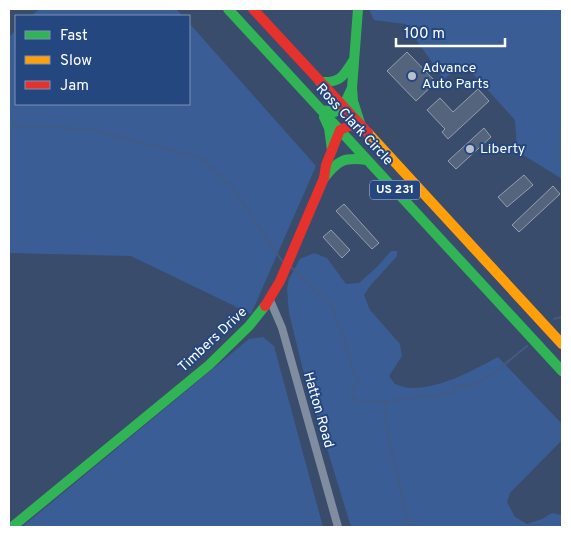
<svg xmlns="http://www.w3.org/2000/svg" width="571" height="536" font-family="Overpass,sans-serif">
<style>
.green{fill:#3a5d96}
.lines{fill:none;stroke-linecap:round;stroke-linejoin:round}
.stream{stroke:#425b83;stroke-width:2}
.building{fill:#55647d;stroke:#939eb0}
.street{stroke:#808da1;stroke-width:8}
.fast{stroke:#30b455;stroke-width:10}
.slow{stroke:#ff9f0a;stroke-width:10}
.jam{stroke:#e5322d;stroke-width:10}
.poi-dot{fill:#bac0cb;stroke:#254780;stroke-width:2}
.labels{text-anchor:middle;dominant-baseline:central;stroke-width:4;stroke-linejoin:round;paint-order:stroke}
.shield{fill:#254780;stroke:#bec8d9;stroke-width:1}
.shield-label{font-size:12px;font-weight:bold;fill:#fff}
.poi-label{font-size:14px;fill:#fff;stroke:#254780;text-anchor:start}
.street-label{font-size:14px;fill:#fff;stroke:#254780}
</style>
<rect width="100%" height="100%" fill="#3a4c6b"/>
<path class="green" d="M39,9H176L183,16H31Z
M369,9H562V179L517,151L515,120L464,64L444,79L405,24L374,20Z
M189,23L316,166L251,314L131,256L9,253V37L16,30V104H189Z
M391,251H397V256L370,286L364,295L370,310L400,344L402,356L389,376L395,384C399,385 405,388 410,388C440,389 472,371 498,357L562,424V440L510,493L507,502L515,517L527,524L542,519L552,513L562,515L561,525L559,527H351L302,366L289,313L287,289L289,279L300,259L314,253L327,258L346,284L359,283L377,267Z
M263,337L274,346L323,527H22L249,339Z"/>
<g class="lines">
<path class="stream" d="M562,101C562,112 563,123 562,134C560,144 559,151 562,161
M9,126H43L92,130L201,158L231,186L282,261
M291,267L332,306L347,348L353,372L359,379L351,393L355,400L385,402L423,396H434L450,393L458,385L472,386L494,373L527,346
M554,319L562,317
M385,402L386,425L409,527"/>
</g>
<path class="building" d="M407,52L436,82L416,101L387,71Z
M478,89L489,101L448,139L442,132L445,129L427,110L440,98L453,112Z
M484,128L491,137L456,169L448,161Z
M524,175L533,185L507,207L498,197Z
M553,186L560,194L519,232L512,225Z
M344,204L379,243L372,249L336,211Z
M331,230L350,250L342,258L323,237Z"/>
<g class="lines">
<path class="street" d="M270,300L282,328L338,527"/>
<path class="fast" d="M228,9L562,371
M320,82C340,83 343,77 353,61
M352,88L353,101L360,123
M321,110L335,112L343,107L352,88L358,9
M324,117L329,128L332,150
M324,178C338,160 344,157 367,160
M12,527L209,365L249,326L265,306"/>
<path class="slow" d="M368,133L562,344"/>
<path class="jam" d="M253,9L368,133
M265,306L280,281L324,178L326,165L340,130L349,126H361"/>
</g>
<g class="poi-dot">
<circle cx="412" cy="76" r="5"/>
<circle cx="470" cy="149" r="5"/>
</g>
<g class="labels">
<rect class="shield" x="370" y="180.5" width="50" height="19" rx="4"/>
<g class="shield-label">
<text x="395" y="190">US 231</text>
</g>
<g class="poi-label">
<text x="422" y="68">Advance<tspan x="422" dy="16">Auto Parts</tspan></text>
<text x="480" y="149">Liberty</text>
</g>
<g class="street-label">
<text transform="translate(354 125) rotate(47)">Ross Clark Circle</text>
<text transform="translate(213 340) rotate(-43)">Timbers Drive</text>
<text transform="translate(318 410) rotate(74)">Hatton Road</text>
</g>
</g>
<rect width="571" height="536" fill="none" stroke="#ffffff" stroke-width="20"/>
<rect x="15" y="15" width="175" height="90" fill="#254780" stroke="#7c91b3"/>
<rect x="25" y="31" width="25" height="8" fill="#30b455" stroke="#7c91b3"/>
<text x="60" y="40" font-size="15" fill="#ffffff">Fast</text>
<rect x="25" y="56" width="25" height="8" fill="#ff9f0a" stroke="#7c91b3"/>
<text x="60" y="65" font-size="15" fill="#ffffff">Slow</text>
<rect x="25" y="81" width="25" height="8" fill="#e5322d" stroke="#7c91b3"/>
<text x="60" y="90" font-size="15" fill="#ffffff">Jam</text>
<path d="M396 38v8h109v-8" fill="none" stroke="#ffffff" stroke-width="2.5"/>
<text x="404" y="38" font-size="15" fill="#ffffff" stroke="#254780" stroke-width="4" paint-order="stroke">100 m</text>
</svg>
